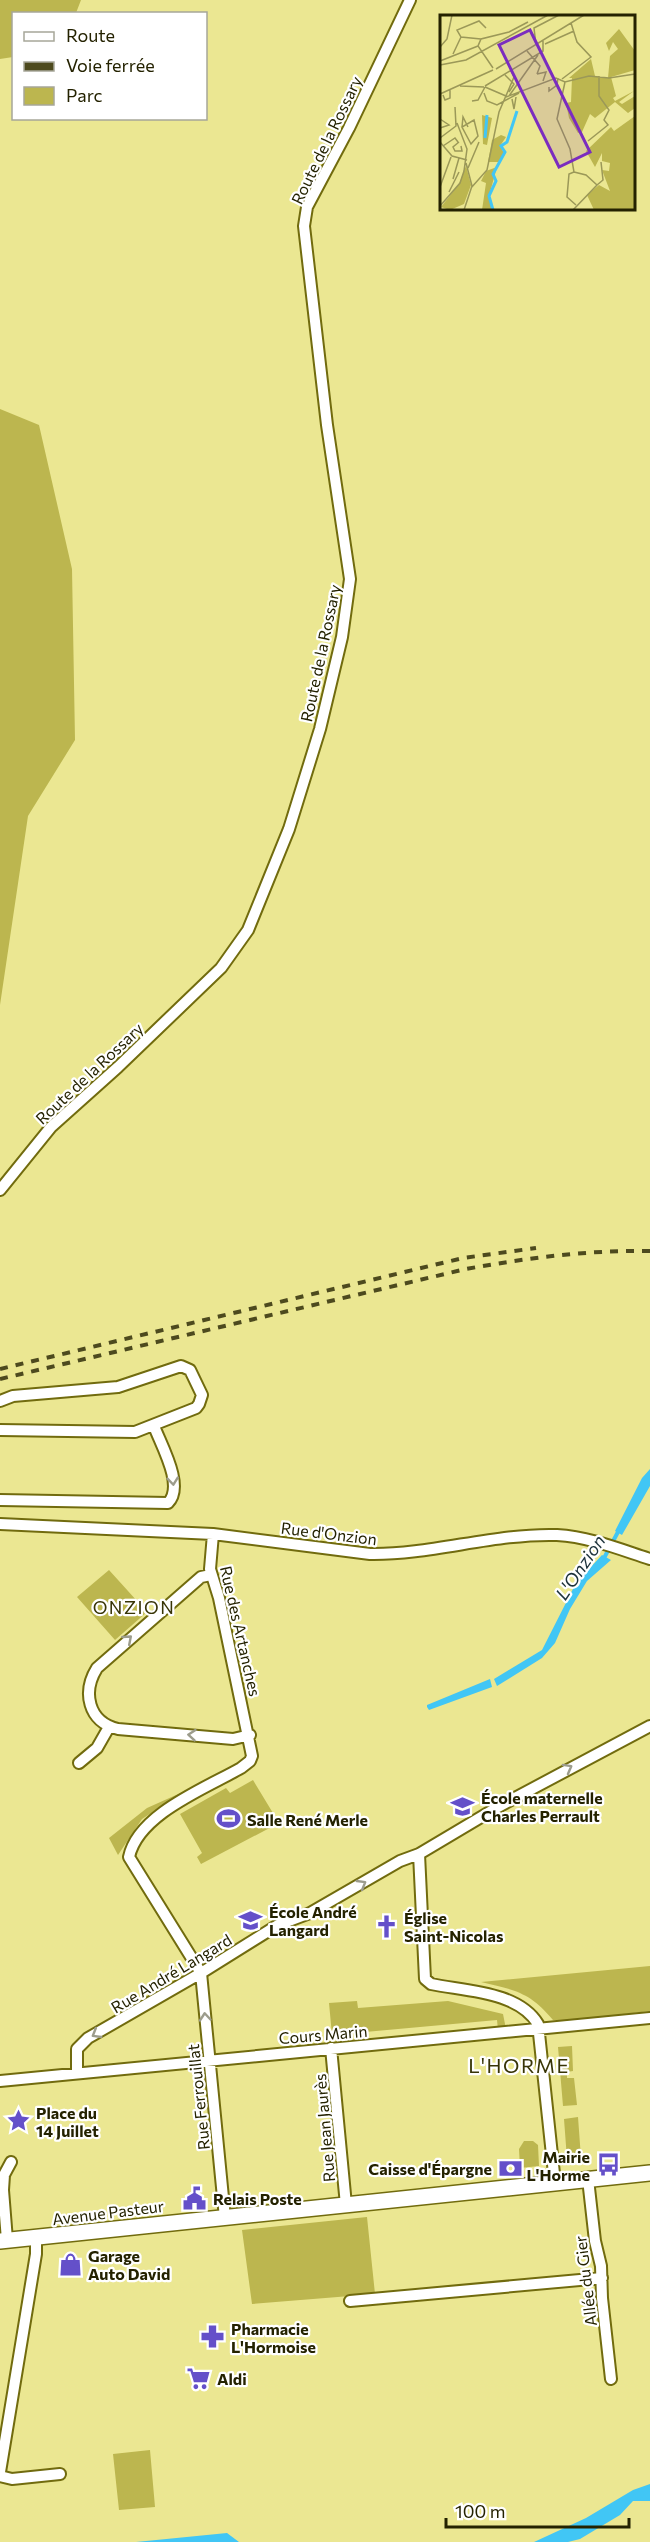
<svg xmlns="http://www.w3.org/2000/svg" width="650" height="2542" font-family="Commissioner,sans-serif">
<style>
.green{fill:#bcb64f}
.water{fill:#41c6f5}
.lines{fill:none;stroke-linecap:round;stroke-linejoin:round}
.stream{stroke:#41c6f5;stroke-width:4}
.street-casing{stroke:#716b0e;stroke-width:14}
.secondary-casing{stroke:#716b0e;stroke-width:18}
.street{stroke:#fff;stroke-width:10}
.secondary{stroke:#fff;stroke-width:15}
.rail{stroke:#4d4a1e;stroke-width:4;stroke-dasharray:8 8;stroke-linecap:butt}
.oneway{stroke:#9c9c8c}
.labels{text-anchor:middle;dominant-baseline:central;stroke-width:4.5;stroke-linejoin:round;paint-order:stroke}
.street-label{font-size:16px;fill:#242200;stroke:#fff}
.poi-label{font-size:16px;font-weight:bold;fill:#242200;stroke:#fff;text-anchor:start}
.water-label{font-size:18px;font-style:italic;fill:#1c313a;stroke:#fff}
.neighbourhood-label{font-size:18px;letter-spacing:1.5px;fill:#383506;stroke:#fff}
.quarter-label{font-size:20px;letter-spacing:1.5px;fill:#383506;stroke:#fff}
.inset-river{fill:none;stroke:#41c6f5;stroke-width:3}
.inset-road{fill:none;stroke:#9b9858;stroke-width:1.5}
.view{fill:#7b2cbf;fill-opacity:0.15;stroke:#7b2cbf;stroke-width:3}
.inset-edge{fill:none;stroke:#242200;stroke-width:3}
</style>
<rect width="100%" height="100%" fill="#ebe792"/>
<path class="green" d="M0,0H81L76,13L14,14L13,57L0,59Z
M0,409L39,425L72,569L75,740L28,816L0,1005Z
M109,1570L147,1612L115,1640L77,1597Z
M253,1780L279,1823L201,1864L197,1857L202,1853L180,1814L226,1788L230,1793Z
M185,1791L142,1819L118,1855L109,1838L147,1808Z
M650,1966V2011L566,2021L553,2020C530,1992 515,1990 481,1982Z
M357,2001L358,2008L448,2001L503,2014L506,2029L498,2030L497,2020L332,2035L329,2003Z
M572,2046L573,2071L567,2072V2078H574L577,2105L563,2106L558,2047Z
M578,2117L581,2158L567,2159L564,2119Z
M524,2141H533L538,2145L539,2166L520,2168L519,2149Z
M367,2217L375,2294L252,2304L242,2230Z
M150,2450L155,2507L119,2510L113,2454Z"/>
<path class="water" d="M650,1469V1486L622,1535L615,1531L642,1478Z
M602,1555L611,1560L587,1581L570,1609L555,1643L542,1658L497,1686L494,1679L542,1650L576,1583Z
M490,1679L492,1687L429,1710L427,1707V1705Z
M650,2484V2501H633L620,2515L580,2539L568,2542H534L586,2518L633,2490Z
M227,2533L239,2542H136Z"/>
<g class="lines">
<path class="stream" d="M603,1560L619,1530"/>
<defs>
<path id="street" d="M0,1190L51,1127L118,1067L221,968L248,930L289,829L320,729L342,637L350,579L327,425L304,226L307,207L349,128L410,0
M0,1401L13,1396L118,1387L181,1366L190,1370L202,1395L199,1404L196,1408L135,1432L0,1430
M0,1500L168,1503C185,1486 161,1445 154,1426
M0,1524L213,1534L370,1554C431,1555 495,1533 557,1535C590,1537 619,1549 650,1559
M213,1534L210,1569L219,1598L252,1756L250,1761L241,1768C206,1788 138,1814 129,1857L201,1973L225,2218
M211,1575L201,1577L97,1668C82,1692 88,1722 118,1729L233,1739L250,1735
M79,1763L97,1748L109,1727
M419,1854L425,1979L431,1984C464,1991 518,1991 538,2024L555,2183
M331,2048L346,2205
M77,2073V2049L88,2038L201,1973L278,1925L310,1913L400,1861L419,1854L498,1807L650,1726
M0,2081L650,2018
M588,2179L595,2241L601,2266L602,2298L611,2379
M0,2190H3L4,2175L11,2162
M3,2190L7,2240
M350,2301L602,2278
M0,2472L36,2254V2238
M0,2476L12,2479L60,2474"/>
<path id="secondary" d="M0,2241L650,2173"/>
</defs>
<use href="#street" class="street-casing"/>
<use href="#secondary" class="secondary-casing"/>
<use href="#street" class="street"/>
<use href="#secondary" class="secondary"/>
<path class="rail" d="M0,1369L463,1258L536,1248
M0,1379L466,1269C527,1258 587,1250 650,1251"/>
</g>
<defs><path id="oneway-chevron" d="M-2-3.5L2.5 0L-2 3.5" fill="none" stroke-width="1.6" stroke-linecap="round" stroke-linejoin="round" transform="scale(1.5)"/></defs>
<g class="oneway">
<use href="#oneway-chevron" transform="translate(173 1481) rotate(84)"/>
<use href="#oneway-chevron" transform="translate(128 1639) rotate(-41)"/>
<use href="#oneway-chevron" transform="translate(192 1735) rotate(-175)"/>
<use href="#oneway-chevron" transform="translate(568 1768) rotate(-29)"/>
<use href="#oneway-chevron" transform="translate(362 1884) rotate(-31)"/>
<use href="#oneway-chevron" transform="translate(205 2017) rotate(-95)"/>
<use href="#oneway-chevron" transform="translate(96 2034) rotate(149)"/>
</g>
<defs>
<symbol id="school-bare" viewBox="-9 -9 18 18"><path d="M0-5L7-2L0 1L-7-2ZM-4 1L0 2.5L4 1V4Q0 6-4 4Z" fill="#6450c9" stroke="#fff" stroke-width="2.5" paint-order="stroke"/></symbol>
<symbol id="stadium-bare" viewBox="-9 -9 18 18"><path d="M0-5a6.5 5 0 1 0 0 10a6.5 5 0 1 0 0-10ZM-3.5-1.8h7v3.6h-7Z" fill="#6450c9" stroke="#fff" stroke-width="2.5" paint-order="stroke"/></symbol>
<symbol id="church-bare" viewBox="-9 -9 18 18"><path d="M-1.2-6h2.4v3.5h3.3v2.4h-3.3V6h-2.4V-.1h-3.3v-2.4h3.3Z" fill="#6450c9" stroke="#fff" stroke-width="2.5" paint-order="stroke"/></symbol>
<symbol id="sight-bare" viewBox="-9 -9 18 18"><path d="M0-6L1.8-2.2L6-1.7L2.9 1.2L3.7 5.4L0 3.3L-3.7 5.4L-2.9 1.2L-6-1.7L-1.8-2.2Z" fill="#6450c9" stroke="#fff" stroke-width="2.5" paint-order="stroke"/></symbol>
<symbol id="bus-bare" viewBox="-9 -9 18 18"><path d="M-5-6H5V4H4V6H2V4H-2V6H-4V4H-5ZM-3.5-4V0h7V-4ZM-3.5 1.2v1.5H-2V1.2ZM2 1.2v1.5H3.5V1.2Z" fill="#6450c9" stroke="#fff" stroke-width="2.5" paint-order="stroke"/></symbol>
<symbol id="bank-bare" viewBox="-9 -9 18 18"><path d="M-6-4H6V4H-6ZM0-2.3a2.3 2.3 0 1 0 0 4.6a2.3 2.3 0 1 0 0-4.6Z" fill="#6450c9" stroke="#fff" stroke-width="2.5" paint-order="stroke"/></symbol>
<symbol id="civic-bare" viewBox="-9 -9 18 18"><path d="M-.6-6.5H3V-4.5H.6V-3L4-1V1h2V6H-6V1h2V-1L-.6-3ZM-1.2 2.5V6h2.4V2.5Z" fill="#6450c9" stroke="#fff" stroke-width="2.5" paint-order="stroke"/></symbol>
<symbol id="shop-bare" viewBox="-9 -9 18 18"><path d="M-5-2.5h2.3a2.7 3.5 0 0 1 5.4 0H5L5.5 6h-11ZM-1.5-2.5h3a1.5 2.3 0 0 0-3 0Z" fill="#6450c9" stroke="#fff" stroke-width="2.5" paint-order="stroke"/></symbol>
<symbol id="pharmacy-bare" viewBox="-9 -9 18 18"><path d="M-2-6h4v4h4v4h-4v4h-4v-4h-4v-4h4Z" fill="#6450c9" stroke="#fff" stroke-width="2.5" paint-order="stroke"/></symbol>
<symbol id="supermarket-bare" viewBox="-9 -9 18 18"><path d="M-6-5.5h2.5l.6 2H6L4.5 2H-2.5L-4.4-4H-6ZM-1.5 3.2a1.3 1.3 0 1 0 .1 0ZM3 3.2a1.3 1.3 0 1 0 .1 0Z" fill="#6450c9" stroke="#fff" stroke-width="2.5" paint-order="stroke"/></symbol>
</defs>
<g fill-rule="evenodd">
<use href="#school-bare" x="446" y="1790" width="33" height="33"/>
<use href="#stadium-bare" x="212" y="1802" width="33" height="33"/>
<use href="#school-bare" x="234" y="1904" width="33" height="33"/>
<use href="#church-bare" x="370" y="1910" width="33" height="33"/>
<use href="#sight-bare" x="2" y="2104" width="33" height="33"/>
<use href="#bus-bare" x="592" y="2148" width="33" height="33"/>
<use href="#bank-bare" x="494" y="2152" width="33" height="33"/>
<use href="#civic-bare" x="178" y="2182" width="33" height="33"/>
<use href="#shop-bare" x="54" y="2248" width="33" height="33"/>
<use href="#pharmacy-bare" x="196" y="2320" width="33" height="33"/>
<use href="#supermarket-bare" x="182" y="2362" width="33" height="33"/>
</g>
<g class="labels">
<g class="street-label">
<text transform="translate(326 140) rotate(-64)">Route de la Rossary</text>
<text transform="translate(320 653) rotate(-78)">Route de la Rossary</text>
<text transform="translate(89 1073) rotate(-43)">Route de la Rossary</text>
<text transform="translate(329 1533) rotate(7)">Rue d'Onzion</text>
<text transform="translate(241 1631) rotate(77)">Rue des Artanches</text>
<text transform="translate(171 1973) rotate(-31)">Rue André Langard</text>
<text transform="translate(323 2034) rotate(-5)">Cours Marin</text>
<text transform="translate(198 2097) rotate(-96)">Rue Ferrouillat</text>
<text transform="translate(324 2128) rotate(-95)">Rue Jean Jaurès</text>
<text transform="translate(108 2212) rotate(-7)">Avenue Pasteur</text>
<text transform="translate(585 2281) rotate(-97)">Allée du Gier</text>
</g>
<g class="poi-label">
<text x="481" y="1797">École maternelle<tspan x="481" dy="18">Charles Perrault</tspan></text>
<text x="247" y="1819">Salle René Merle</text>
<text x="269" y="1911">École André<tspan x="269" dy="18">Langard</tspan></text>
<text x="404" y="1917">Église<tspan x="404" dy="18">Saint-Nicolas</tspan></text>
<text x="36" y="2112">Place du<tspan x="36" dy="18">14 Juillet</tspan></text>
<text x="590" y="2156" text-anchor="end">Mairie<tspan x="590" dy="18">L'Horme</tspan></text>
<text x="492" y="2168" text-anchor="end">Caisse d'Épargne</text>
<text x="213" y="2198">Relais Poste</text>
<text x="88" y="2255">Garage<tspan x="88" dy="18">Auto David</tspan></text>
<text x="231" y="2328">Pharmacie<tspan x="231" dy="18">L'Hormoise</tspan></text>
<text x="217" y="2378">Aldi</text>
</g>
<g class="water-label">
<text transform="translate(580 1567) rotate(-56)">L'Onzion</text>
</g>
<g class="neighbourhood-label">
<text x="134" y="1607">ONZION</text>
</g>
<g class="quarter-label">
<text x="519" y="2065">L'HORME</text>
</g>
</g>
<g transform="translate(440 15)">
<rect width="195" height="195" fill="#ebe792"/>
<path d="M179,14L195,36V55L171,62L176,81L173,83L175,86L194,76L179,87L182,89L195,81V93L188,98L175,87L155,103L150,99L142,117L138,118L129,103L126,88L131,87L132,63H129L151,44L155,61L168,63L170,41L178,34L173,27L169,36L166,28ZM42,100L52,103L47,130L43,129ZM195,101V195H154L147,180L159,170L170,176L162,155L169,156L170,148L162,146V138L155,152L146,136L171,112L174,116ZM61,120L66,122L60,131L64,138L59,147H48L52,125ZM26,151L31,170L24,189L10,195L1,192L19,169ZM57,152L49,181L53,195H42L46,168L41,166L46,156Z" fill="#bcb64f"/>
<path class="inset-river" d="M45,123L47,100M53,195L49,181L56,166L53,159L65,137L61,131L67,127L77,96"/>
<path class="inset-road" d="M41,24L21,22L17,15L39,6L46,13M105,29L134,16M96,30L94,13L119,0M0,32L7,24L12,0M87,36L100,51L97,59M13,39L21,22M0,46L38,31M0,50L26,45L108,0M53,53L38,31L41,24L69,17L88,7M56,54L144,0M97,59L106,57L103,66M65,60L74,69L69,77M122,64L151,42L137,27L131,8M125,67L117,104L130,134L134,157L129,159L127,182L136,190M20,71L44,72M45,71L103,36V26M45,72L66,81M109,72V76L117,70L118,63M44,78L47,86L57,90L79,78M0,79L53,55M3,80L5,85L10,83V75M69,81L98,40M66,82L116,63L125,67L149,61L169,63L195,59M72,84L74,94L76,82M32,86L38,85L45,72M0,104L9,110L0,113M34,105L38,121L31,129L22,112ZM22,112L23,102L28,112M0,123L16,111L15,92M148,126L168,110L164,105L169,95L159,81V61M0,127L12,141L27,145M19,127L13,132L15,136H22L21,131M3,131L15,123L18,127M28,153L39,127M13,164L19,143M157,170L163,165L161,147M0,172L11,142M31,173L47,155L59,97L74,62L71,56M9,177L19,157M0,191L20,168L24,156L27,134L17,108M24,195L32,171L26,148M133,195L157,170L146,160L134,157"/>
<path class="view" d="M90,15L150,137L119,152L59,30Z"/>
<rect width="195" height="195" class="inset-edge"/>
</g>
<rect x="12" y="12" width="195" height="108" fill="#ffffff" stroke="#a7a799" stroke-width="1.5"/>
<rect x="24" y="32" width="30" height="9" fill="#ffffff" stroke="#a7a799" stroke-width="1.5"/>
<text x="66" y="42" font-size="18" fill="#242200">Route</text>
<rect x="24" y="62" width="30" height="9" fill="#4d4a1e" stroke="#a7a799" stroke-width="1.5"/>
<text x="66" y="72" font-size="18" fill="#242200">Voie ferrée</text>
<rect x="24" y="87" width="30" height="18" fill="#bcb64f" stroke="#a7a799" stroke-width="1.5"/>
<text x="66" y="102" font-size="18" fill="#242200">Parc</text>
<path d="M446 2518v9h183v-9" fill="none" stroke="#242200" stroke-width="3"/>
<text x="455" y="2518" font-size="18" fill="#242200" stroke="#ffffff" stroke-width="4.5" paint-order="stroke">100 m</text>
</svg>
